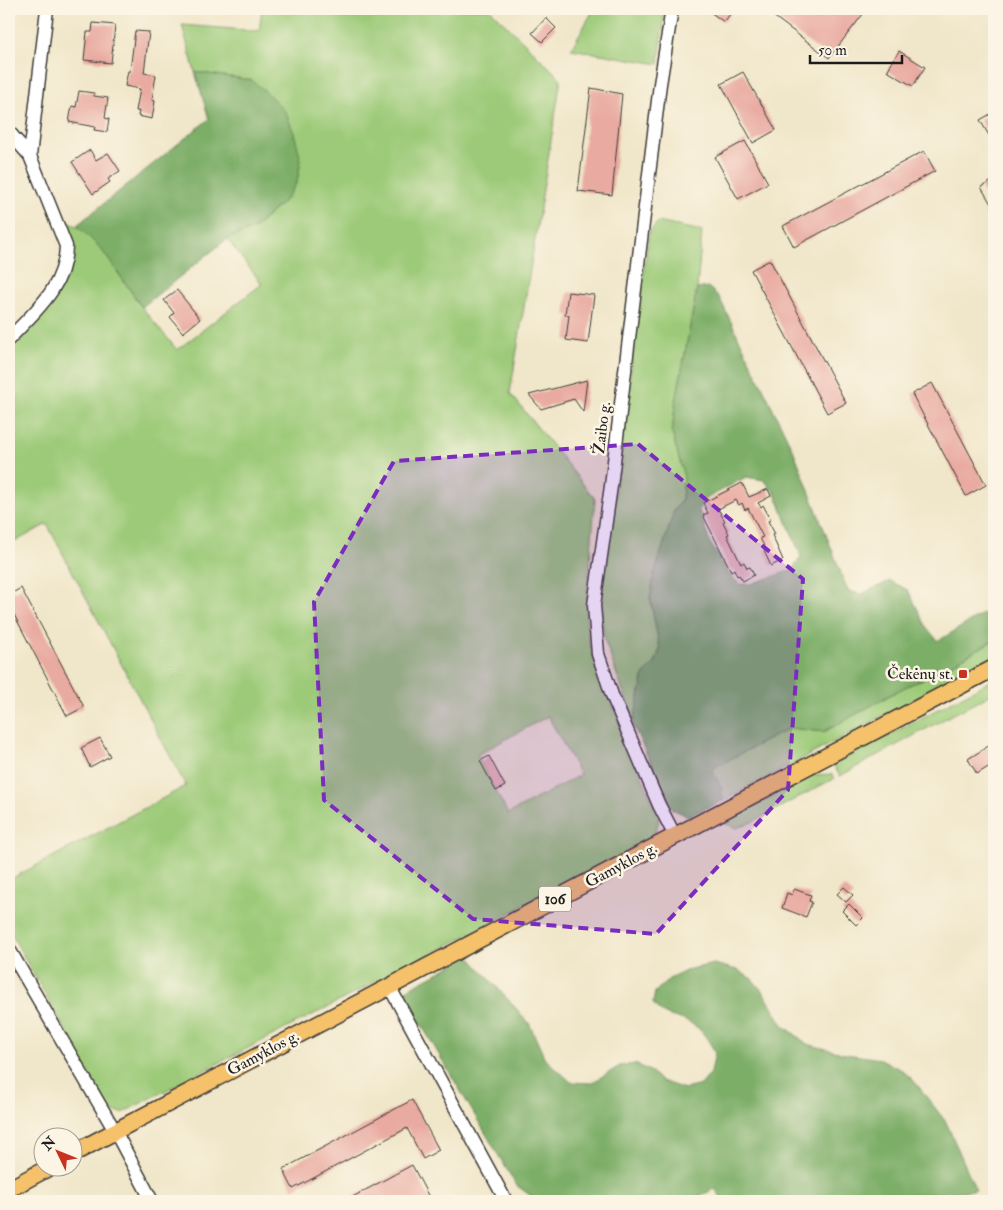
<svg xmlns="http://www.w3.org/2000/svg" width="1003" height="1210" font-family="'IM FELL Double Pica',serif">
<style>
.green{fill:#9cca78;stroke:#5c734a;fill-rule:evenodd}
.forest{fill:#7dae68;stroke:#4c6542;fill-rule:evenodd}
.building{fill:#e9aaa1}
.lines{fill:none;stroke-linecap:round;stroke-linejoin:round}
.minor-casing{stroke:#3c3a36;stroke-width:15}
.major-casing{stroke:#3c3a36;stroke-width:19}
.minor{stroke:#fff;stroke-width:12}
.major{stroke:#f5c16b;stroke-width:16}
.marked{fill:#7b2cbf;fill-opacity:0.2;stroke:#7b2cbf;stroke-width:4;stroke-dasharray:10 6;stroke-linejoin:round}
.poi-dot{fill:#c8321e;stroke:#fcf5e5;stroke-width:2}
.labels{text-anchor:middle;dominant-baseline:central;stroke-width:5;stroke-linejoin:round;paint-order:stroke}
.shield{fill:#fcf5e5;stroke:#5f5d58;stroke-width:1}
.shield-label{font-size:15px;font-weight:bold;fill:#1c1c1c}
.street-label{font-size:16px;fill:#1c1c1c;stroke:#fcf5e5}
.poi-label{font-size:16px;fill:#1c1c1c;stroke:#fcf5e5;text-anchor:end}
</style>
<rect width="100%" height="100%" fill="#fcf5e5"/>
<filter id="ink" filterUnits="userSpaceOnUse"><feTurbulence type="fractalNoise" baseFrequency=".02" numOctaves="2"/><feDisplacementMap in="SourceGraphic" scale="10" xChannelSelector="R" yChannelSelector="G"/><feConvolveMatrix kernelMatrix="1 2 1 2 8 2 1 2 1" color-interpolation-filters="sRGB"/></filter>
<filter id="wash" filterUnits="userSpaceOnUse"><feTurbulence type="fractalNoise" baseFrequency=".0096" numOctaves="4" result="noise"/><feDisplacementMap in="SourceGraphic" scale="20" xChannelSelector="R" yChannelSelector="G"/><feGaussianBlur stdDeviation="1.12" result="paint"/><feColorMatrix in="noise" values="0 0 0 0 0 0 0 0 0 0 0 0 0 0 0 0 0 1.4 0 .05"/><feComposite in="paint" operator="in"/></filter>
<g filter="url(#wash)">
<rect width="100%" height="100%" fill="#f0e6c9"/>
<path class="green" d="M262,9H490L561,79L510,393L595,499L586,616L589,641L597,668L659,817C657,829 656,835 646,843L122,1113L114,1112L107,1106L9,930V880L186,786L47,524L9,545V346C29,324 69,291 72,260C73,249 66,230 64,219C99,235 119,275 140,305C152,320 165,335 177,350L262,284L227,239L254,229L286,199L297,182L301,160L251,80L195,72L182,25L259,31ZM548,716L580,775L508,814L477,755Z
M594,9H665L659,64L571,49Z
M658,222L702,231L697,289L675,406L672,433L684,477L682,499L674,511L650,598L660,649L655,663L644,674L634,722L605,641L601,615L602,590L649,232Z
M994,640V657L723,801L721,787L712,771L716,766L790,728L824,732L903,688L938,672Z
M994,679V693L948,717L840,776L833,765Z
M832,774L835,778L752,822L737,828L723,823L812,775Z"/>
<path class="forest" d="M195,72L251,80L264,90L285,111L294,133L301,160L297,182L286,199L253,229L227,239L142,307L101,249L77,225L209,119Z
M708,287L719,297L794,452L848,591L861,594L890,581L908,590L927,628L938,641L994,607V640L938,672L903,688L823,732L790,728L717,766L712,771L721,787L723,801L688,816L672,809L633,725L644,674L655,663L660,649L650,598L654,575L674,511L682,499L684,477L672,433L675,406L697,289ZM746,477L764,480L775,493L801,556L792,570L751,584H740L731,577L710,543L699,511L702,501Z
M469,956L529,1023L545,1059L571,1082L591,1083L620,1066L635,1064L650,1071L661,1081L685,1089L701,1085L711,1073L715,1052C709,1042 703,1030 692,1024C677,1015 663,1019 653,1003L655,992L669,979L690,969L714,964L737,970L752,979L764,993L783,1025L807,1044L846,1054L881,1059L902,1070L915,1082L946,1122L976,1190L853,1201H724L715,1189L688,1201H538L516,1185L402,992Z"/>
<g id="blocks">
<path class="building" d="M706,9H734L724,22Z
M764,9H867L829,58Z
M546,18L556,28L542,42L532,33Z
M93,23L115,25L111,63L84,60L87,32H92Z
M135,31L149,32L144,73L156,75L152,100L155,101L152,119L138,116L139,111H136L140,89L125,86L128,71H130Z
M899,51L925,67L913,86L887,71Z
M743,72L776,130L753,143L721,84Z
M591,88L622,94L612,195L578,191Z
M79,91L94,93V96L108,98L105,118L109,119L107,132L94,130L95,127L69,122L72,106L76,107Z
M994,112V144L980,120Z
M745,141L768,183L738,199L715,157Z
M90,150L96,160L108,153L120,171L108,179L110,182L93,194L72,162Z
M924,151L935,171L794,247L783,226Z
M994,180V209L981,187Z
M770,260L846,403L827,413L751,270Z
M177,290L200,319L183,333L170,317L174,313L164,300Z
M568,292L594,295L588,343L566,340L569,315H565Z
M587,380L583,412L574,399L541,409L529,395Z
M932,383L986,485L966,496L912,394Z
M742,483L749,497L768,489L771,496L758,503L761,507L763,505L771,520L768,521L775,534L772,535L783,560L771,566L764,551L766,550L760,538L763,537L751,514L748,508L745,510L742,503L739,505L736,500L718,509L725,521L723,522L729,534L727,535L741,564L744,562L747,568L750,567L754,575L743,581L739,575L737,576L734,569L731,571L703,515L708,513L703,503Z
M21,588L84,707L67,716L9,605V595Z
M100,738L110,756L90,767L81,748Z
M990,745L994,752V755L990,758L993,764L977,774L968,759Z
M489,756L505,786L496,791L480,761Z
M844,887L853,895L846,902L837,894Z
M794,889L811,895L809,901L812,902L806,917L782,908L787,893L792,895Z
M849,904L863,918L856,925L842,911Z
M412,1100L439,1150L423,1159L407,1128L293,1189L283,1169Z
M412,1165L431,1201H345Z"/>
</g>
</g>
<g filter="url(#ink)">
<use href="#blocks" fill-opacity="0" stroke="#3c3a36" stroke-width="1"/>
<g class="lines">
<defs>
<path id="minor" d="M672,9L660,84L611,486L594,605L598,654L612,695L659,805L675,836
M9,132L30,156L66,246C65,288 35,311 9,339
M30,156L47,9
M9,949L115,1131L152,1201
M389,986L506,1201"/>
<path id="major" d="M72,1154L994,668
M9,1189L48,1168"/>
</defs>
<use href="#minor" class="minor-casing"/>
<use href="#major" class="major-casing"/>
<use href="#minor" class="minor"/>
<use href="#major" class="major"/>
</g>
</g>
<path class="marked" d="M638,444L803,579L788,790L656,934L473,919L324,800L314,602L394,461Z"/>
<rect class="poi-dot" x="958" y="669" width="10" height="10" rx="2.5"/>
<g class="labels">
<rect class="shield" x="539" y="886.5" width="32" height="25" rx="4"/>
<g class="shield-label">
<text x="555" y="899">106</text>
</g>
<g class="street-label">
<text transform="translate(602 428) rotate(-83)">Žaibo g.</text>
<text transform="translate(621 865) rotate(-28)">Gamyklos g.</text>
<text transform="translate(263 1053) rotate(-28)">Gamyklos g.</text>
</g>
<g class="poi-label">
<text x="953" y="674">Čekėnų st.</text>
</g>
</g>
<rect width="1003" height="1210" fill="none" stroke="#fcf5e5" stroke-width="30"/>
<g transform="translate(58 1152) rotate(313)"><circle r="24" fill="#fcf5e5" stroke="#a29e95"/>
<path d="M0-4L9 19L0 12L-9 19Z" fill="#c8321e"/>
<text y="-8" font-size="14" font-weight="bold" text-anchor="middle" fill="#1c1c1c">N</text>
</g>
<path d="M810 55v8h92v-8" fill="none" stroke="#1c1c1c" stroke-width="2.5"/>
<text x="818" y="55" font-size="15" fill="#1c1c1c" stroke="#fcf5e5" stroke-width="4" paint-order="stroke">50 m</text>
</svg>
